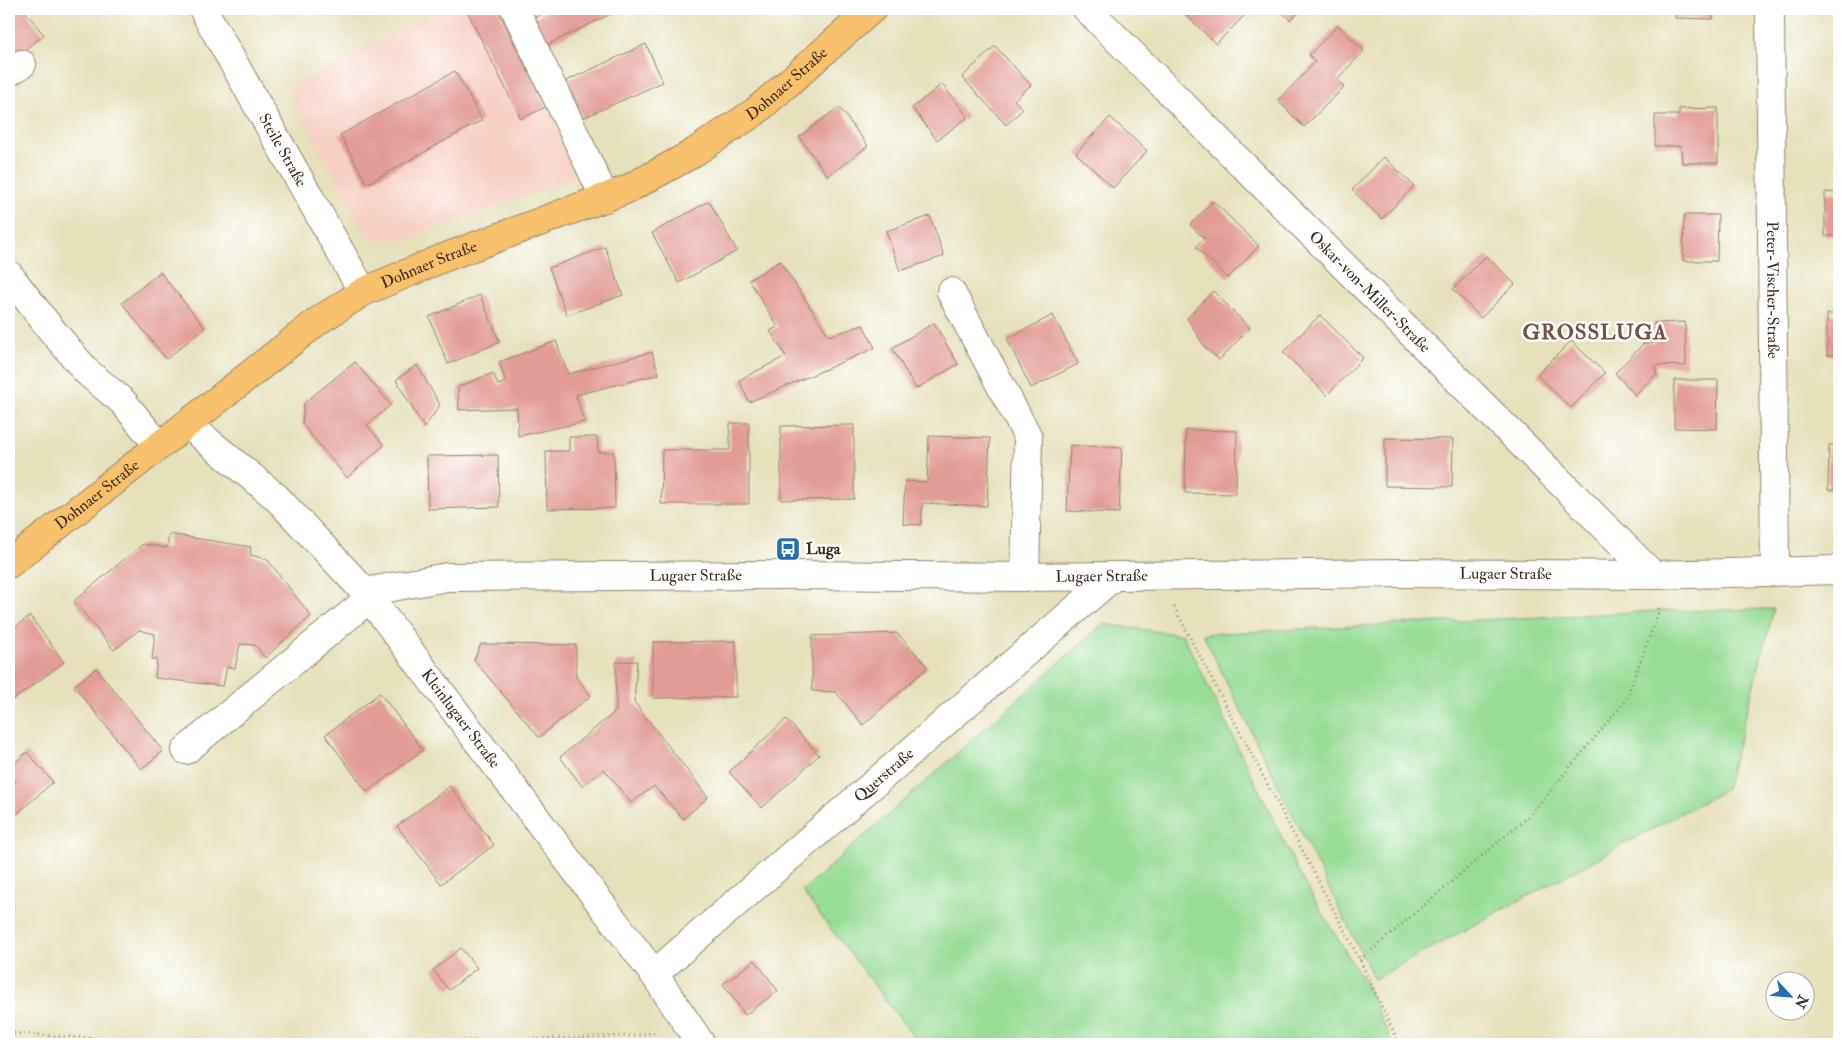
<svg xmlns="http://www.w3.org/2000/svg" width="1848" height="1053" font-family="'IM FELL Double Pica',serif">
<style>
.built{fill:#f7d1c6}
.green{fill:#97dc95;stroke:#69835a}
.building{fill:#e29c97}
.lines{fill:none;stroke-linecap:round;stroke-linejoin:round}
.minor-casing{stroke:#90856c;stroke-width:30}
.major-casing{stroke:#90856c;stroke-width:30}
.path{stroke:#90856c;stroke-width:3;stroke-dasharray:1 4;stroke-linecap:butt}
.minor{stroke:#fff;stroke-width:28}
.major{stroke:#f7c06c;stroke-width:28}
.labels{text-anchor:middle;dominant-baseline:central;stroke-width:5;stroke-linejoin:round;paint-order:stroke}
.street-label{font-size:16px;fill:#3b2a1e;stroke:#fff}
.poi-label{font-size:16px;font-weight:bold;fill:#3b2a1e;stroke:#fff;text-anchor:start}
.district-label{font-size:21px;font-weight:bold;letter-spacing:1px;fill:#755248;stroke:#fff}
</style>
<rect width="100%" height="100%" fill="#fff"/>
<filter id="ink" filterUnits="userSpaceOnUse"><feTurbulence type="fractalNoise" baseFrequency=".02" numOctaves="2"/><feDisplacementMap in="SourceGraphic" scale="10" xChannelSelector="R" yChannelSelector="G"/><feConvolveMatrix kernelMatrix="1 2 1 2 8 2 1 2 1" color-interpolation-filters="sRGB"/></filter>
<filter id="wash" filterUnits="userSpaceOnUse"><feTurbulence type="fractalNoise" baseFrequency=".0096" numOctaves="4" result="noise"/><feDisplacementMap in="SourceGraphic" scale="20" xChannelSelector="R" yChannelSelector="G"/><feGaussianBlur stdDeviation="1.12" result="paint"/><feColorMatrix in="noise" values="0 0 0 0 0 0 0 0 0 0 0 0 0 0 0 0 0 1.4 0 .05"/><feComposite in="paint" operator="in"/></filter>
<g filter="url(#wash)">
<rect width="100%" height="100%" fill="#e6e0bb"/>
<path class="built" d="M438,9H498L547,107L568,161L573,178L409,239L376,241L363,229L287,90Z"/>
<path class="green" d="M1774,609L1726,789L1374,979L1203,634L1659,611Z
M1103,624L1183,635L1302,879L1365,984L1393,1044H919L802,891Z"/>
<g id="blocks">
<path class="building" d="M9,9H23L44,35L9,62Z
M466,9H497L546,107L521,119Z
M550,9H621L547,45L534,18Z
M1180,9H1245L1248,12L1216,44Z
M1279,9H1303L1290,20Z
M1676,9H1713V19L1675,18Z
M1338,25L1364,51L1337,79L1344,87L1304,127L1278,101L1315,62L1309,55Z
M646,44L663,82L583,118L566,81Z
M995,46L1031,85L1014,100L1023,109L1006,125L962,77Z
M1834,64H1839V114H1833Z
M455,71L482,120L367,184L340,135Z
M942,84L968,117L937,140L912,108Z
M839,107L868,146L828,176L799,137Z
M1718,108V163H1682L1681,146H1655V115H1679V109Z
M1110,117L1147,151L1113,188L1076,153Z
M1384,157L1414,186L1382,219L1352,190Z
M1825,192L1839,193V236H1825Z
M709,201L737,251L679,283L652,233Z
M1213,201L1259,246L1228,278L1196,247L1204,238L1190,225Z
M1684,215H1718L1717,261H1683Z
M930,216L944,256L900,271L886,231Z
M605,247L623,295L567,315L549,268Z
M1486,256L1515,284L1481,318L1453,289Z
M780,261L829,336L863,325L875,348L749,402L739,380L786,356L770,331L778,327L749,280Z
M160,272L205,328L166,359L122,303Z
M1213,291L1250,328L1219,360L1204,346L1187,318Z
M480,295L500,342L448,364L429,317Z
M1827,314H1839V355H1827Z
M1053,315L1078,364L1031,388L1007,339Z
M1320,315L1363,358L1327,395L1283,352Z
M1685,322L1686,366L1656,365V374L1635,395L1615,373L1644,343H1654V323Z
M934,323L958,364L916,389L892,348Z
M556,341L568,374L652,352L659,374L576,395L584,422L518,436L517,408L459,410L458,387L493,373L498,385L506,382L499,362Z
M1571,341L1605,373L1571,408L1537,375Z
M355,362L391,405L367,425L384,445L347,478L302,424L304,403Z
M417,365L440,405L424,428L396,380Z
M1674,380H1718L1717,429L1674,428Z
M730,423H749V504H661L662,450H730Z
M854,425V499L781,500V426Z
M1186,430L1237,431L1236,494L1185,493Z
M929,436L990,438L987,506L923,503L921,525L903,524L905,481L927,482Z
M569,437H597L598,452H614L615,508L547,509L546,451H569Z
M1385,438L1453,439L1452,487L1385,486Z
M1070,445L1122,448L1119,513L1067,511Z
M1829,445H1839V490H1828Z
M498,455L499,507L428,509L427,456Z
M169,534L251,547L250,555L267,559L311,616L265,658L255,645L240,644L235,668L227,667L223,686L155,678L157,659H152L155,634L139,630L114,650L74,601L143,544L167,548Z
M30,616L64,662L13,700L9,694V632Z
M897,633L928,667L863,725L836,692L812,691V636Z
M736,641V697L653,698V642Z
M481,644L576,645V677L591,696L539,737L474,660Z
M637,661L634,702L708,797L683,819L654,786L631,803L604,769L582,786L560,757L616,711V662Z
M96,668L163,751L141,769L74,686Z
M380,693L423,750L367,792L325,735Z
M786,719L819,755L762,808L729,772Z
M27,752L53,782L9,821V787L16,781L9,772V769Z
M450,786L494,845L441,884L397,826Z
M9,899L14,906L9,910Z
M461,948L477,968L449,990L433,970Z
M755,960L778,991L745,1015L723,984Z"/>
</g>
</g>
<g filter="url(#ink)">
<use href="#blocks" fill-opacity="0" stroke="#90856c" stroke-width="1"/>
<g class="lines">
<defs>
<g id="minor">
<path id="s1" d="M203,9L363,292"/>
<path d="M515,9L605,198"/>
<path id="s2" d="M1087,9L1653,575"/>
<path id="s3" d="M1770,9L1775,571"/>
<path d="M9,72L22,64"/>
<path d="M9,275L50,328L87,372L123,402L159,446"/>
<path d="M951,292L1028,437L1025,577"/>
<path id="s4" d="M187,424L276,497L365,592L654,974L701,1044"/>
<path id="s5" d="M365,592L447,577L789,575L1025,577L1404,573L1653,575L1839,570"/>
<path d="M186,750L370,598"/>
<path id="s6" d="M654,974L1114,576"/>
</g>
<g id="major">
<path id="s7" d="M9,564L318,321L363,292L443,258L628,189L690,155L755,112L872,9"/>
</g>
</defs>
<use href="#minor" class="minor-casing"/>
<use href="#major" class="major-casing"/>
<path class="path" d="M1174,607L1360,960L1399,1044
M1360,960L1531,814L1626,700L1659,611L1658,605
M9,1033C54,1035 100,1040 145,1041C308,1046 471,1041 634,1036L656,1032"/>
<use href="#minor" class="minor"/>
<use href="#major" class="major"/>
</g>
</g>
<defs>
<symbol id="bus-square" viewBox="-11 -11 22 22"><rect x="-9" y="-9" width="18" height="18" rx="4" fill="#1f6fb2" stroke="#fff"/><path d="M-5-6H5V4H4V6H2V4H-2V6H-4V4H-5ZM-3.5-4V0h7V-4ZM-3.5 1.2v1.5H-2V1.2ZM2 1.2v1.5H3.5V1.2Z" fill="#fff"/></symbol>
</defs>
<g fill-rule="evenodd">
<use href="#bus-square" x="774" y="535" width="28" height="28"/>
</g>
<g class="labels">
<g class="street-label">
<text stroke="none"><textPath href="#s7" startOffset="922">Dohnaer Straße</textPath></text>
<text stroke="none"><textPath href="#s1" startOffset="162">Steile Straße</textPath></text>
<text stroke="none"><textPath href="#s7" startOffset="518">Dohnaer Straße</textPath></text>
<text stroke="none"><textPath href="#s3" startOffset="281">Peter-Vischer-Straße</textPath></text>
<text stroke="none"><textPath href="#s2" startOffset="400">Oskar-von-Miller-Straße</textPath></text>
<text stroke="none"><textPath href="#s7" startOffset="112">Dohnaer Straße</textPath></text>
<text stroke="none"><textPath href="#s5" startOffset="1142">Lugaer Straße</textPath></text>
<text stroke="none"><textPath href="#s5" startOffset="332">Lugaer Straße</textPath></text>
<text stroke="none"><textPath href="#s5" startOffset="738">Lugaer Straße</textPath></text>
<text stroke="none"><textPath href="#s4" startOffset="404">Kleinlugaer Straße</textPath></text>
<text stroke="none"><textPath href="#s6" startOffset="304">Querstraße</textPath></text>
</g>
<g class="poi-label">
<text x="806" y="549">Luga</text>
</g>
<g class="district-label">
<text x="1595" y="332">GROSSLUGA</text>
</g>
</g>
<rect width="1848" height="1053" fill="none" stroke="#fff" stroke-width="30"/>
<g transform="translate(1790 996) rotate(116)"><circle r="24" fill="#ffffff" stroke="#b1aaa5"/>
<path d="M0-4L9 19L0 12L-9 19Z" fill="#1f6fb2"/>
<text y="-8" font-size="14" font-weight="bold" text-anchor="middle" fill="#3b2a1e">N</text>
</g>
</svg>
